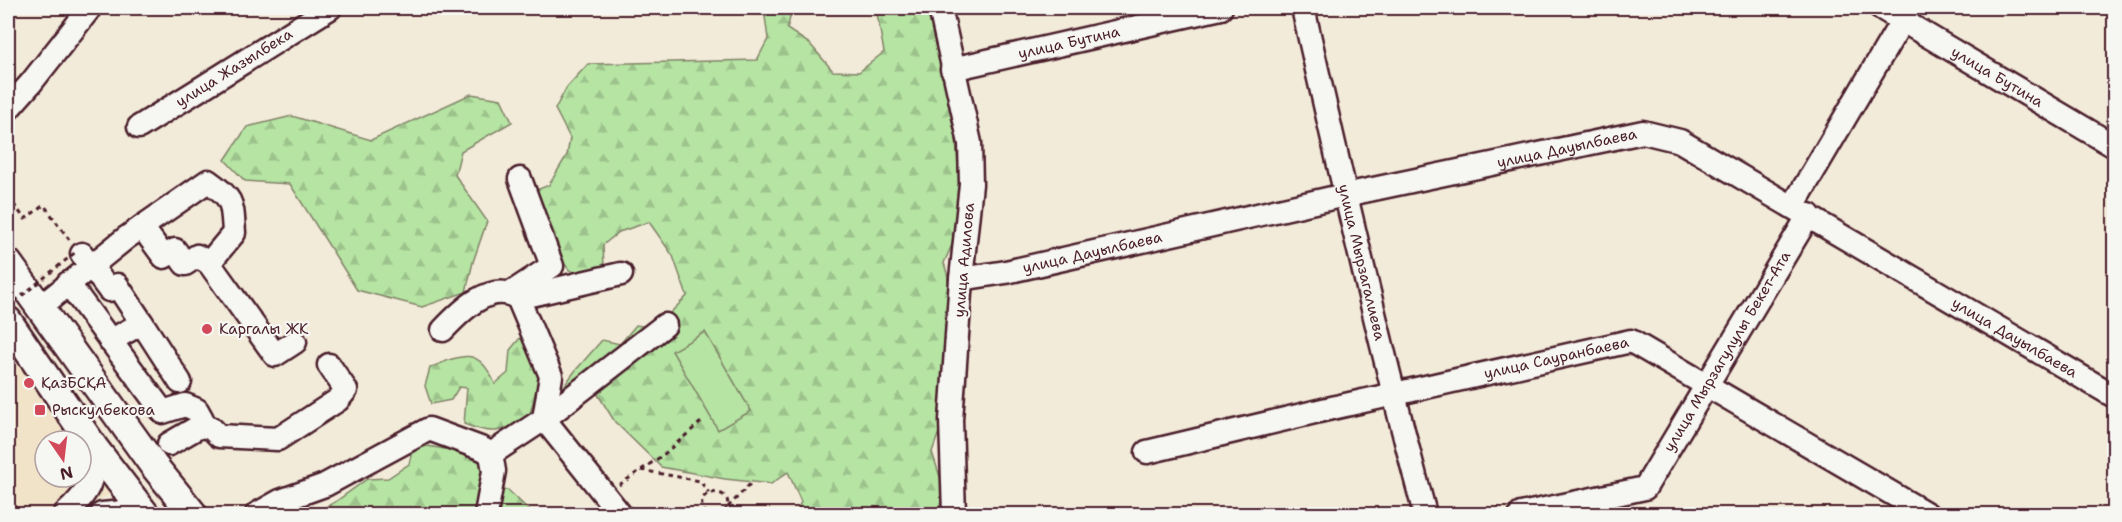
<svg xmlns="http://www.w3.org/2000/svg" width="2122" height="522" font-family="'Shantell Sans',sans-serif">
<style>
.built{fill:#f1e3c8;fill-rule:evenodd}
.forest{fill:url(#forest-firs);stroke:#808267;stroke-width:1.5}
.park{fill:#b5e4a3;stroke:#808267;stroke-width:1.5}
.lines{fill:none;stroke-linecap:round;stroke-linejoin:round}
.minor-casing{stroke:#4a1f2b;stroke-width:27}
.major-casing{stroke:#4a1f2b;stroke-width:32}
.path{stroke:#4a1f2b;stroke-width:3;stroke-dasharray:4.5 4.5;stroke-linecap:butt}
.minor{stroke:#f6f6f2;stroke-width:22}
.major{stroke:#f6f6f2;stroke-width:27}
.path-bridge{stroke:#4a1f2b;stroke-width:3;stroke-dasharray:4.5 4.5;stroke-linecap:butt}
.poi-dot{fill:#d1495b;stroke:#f6f6f2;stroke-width:2}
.labels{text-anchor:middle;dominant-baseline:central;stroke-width:4.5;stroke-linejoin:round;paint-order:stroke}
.street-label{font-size:15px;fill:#4a1f2b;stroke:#f6f6f2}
.poi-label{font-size:15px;fill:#4a1f2b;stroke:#f6f6f2;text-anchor:start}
</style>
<defs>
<pattern id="forest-firs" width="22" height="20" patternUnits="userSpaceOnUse" patternTransform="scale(1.5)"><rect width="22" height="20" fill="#b5e4a3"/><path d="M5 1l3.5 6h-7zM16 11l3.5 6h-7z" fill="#9dc38c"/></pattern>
</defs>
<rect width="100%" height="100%" fill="#f3ebd9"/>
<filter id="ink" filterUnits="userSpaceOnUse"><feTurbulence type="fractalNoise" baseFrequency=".0167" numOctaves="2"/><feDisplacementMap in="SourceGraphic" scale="12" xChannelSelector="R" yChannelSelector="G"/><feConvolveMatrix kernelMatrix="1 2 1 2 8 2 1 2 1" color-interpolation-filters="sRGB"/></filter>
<g filter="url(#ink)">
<path class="built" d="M8,322L123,486L75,514H8ZM45,441H81V477H45Z"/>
<path class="forest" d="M767,8H790L792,10L787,29L810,44L833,71L859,72L884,52L876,8H924L927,15L936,25L954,112L962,222L944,263L955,301L939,432L932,452L944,489L938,514H795L801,502L788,472L771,484L725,479L661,467L615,422L597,393L571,406L553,401L575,371L602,340L620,344L636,325L655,328L687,296L673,256L649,222L619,232L603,245L604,267L582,275L569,270L545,237L532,192L549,185L567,155L570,138L555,109L567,87L588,64L757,60L768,39L764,9Z
M471,94L501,99L512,122L461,151L455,175L487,221L473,262L466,292L422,307L357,290L290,184L245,181L225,160L247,127L292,116L371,140Z
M520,338L534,348L545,381L533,402L529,418C500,432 495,436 464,424L467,388L459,387L451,400L431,404L425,386L430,368C462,354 479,346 495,384L508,373L510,350Z
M427,446L463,452L484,461V490H508L531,512L529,514H303L306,511L322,509L335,502L367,479L388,478L409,464L412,451Z"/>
<path class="park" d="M705,332L751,411L718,430L672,351Z"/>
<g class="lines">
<defs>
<g id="minor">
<path d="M940,8L970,143L971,184L961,279L951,420L954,514"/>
<path id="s1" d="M1303,8C1341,177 1380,346 1425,514"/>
<path id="s2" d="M1881,8L2114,146"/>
<path id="s3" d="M952,69L1221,8"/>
<path d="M8,109L31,83L90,8"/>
<path id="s4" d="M139,127L330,8"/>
<path d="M1793,206L1909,9"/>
<path d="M142,227L164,257L175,250L185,264L197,256L209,263"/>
<path d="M82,254L109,290L117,285L142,323"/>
<path id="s5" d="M961,279L1006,272L1345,195L1643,132L1680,141L2114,396"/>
<path d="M68,283L163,412L185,405L197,410L202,419L200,426L169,444"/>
<path d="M511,293L552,266L520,179"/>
<path d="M39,308L126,238L208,181C234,199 232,203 234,233L209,263L275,355L295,342"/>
<path d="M443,330C461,311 491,280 518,298L621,274"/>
<path d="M110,341L142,323L180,382"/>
<path d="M200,426L211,428L219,436L278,439L338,400L346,390L329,365"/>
<path id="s6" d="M1147,452L1323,410L1631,341L1927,514"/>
<path d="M491,454L544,419L551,376L518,298"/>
<path d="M65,514C89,493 94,481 95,449"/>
<path d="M102,514L124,512L143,514"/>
<path d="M257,514L280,501L325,485L429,429L483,449L491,454L494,471L486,514"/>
<path d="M620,514L544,419L665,325"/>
<path id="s7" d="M1521,514L1645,488L1809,215"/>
</g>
<path id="major" d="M8,263L154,466L193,514
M8,321L95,449L145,514"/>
</defs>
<use href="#minor" class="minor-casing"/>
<use href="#major" class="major-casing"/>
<path class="path" d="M8,197L25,219L44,205L71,242
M641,470L700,481L709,493
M619,485L663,455L701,422
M728,507L753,481
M706,514C686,485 744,486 723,514"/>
<use href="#minor" class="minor"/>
<use href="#major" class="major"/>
<path class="path-bridge" d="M8,307L77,251"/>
</g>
</g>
<g class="poi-dot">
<circle cx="207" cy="329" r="6"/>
<circle cx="29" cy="383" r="6"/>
<rect x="34" y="404" width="12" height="12" rx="3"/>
</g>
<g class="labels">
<g class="street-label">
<text stroke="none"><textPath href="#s3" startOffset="120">улица Бутина</textPath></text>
<text stroke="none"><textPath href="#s4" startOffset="112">улица Жазылбека</textPath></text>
<text stroke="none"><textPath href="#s2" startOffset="135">улица Бутина</textPath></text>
<text stroke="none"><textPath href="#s5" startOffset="620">улица Дауылбаева</textPath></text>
<text stroke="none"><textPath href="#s5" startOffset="134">улица Дауылбаева</textPath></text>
<text transform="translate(964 260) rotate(-85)">улица Адилова</text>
<text stroke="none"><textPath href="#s1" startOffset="261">улица Мырзагалиева</textPath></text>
<text stroke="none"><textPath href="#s5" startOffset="1124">улица Дауылбаева</textPath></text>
<text stroke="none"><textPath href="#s7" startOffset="286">улица Мырзагулулы Бекет-Ата</textPath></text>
<text stroke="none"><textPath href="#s6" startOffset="420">улица Сауранбаева</textPath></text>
</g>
<g class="poi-label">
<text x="219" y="329">Каргалы ЖК</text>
<text x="41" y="383">ҚазБСҚА</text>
<text x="52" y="410">Рыскулбекова</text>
</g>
</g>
<rect width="2122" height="522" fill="none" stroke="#f6f6f2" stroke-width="30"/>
<rect x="15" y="15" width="2092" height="492" fill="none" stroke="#4a1f2b" stroke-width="2" filter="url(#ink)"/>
<g transform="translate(63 459) rotate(166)"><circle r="28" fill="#f6f6f2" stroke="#b1a0a2" stroke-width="1.5"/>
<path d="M0-4.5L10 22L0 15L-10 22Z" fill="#d1495b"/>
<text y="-9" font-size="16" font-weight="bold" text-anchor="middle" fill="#4a1f2b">N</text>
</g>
</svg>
